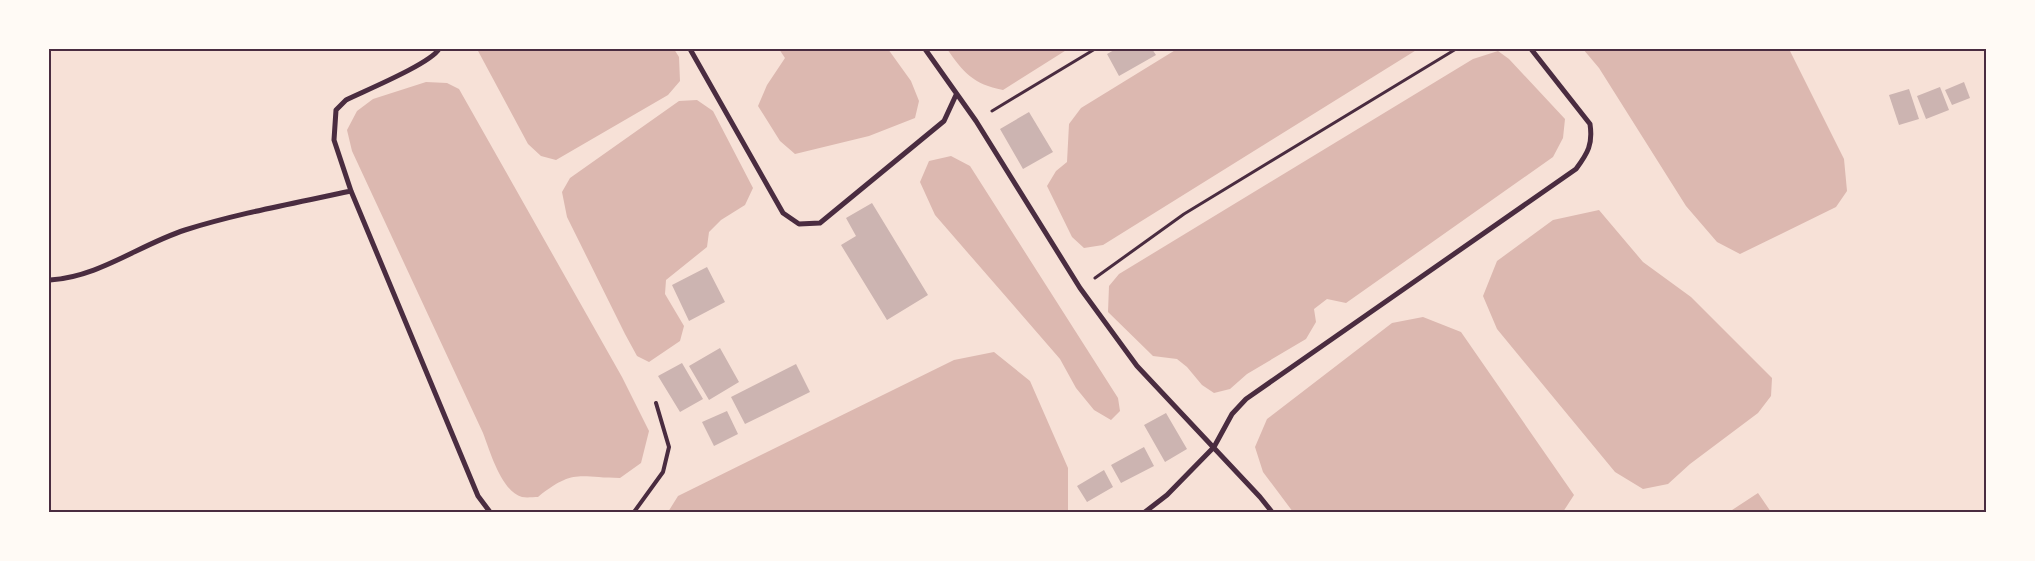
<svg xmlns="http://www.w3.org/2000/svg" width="2035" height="561" font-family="Cabin,sans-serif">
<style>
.water{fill:#dcb8b0}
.building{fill:#ccb4b1}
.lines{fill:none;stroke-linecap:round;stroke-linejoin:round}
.path{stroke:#4a2c40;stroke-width:3}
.service{stroke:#4a2c40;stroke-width:4}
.minor{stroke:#4a2c40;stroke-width:5}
.neatline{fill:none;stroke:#4a2c40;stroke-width:2}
</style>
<rect width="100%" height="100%" fill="#f7e1d7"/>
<path class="water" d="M477,49H674L679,57L680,81L668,95L556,160L541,156L528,144Z
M779,49H888L911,81L919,101L915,118L869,136L795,154L780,141L758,106L767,85L785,58Z
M947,49H1068L1003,90C973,84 964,73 947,49Z
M1177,49H1418L1103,245L1084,248L1072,237L1047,186L1056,171L1067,162L1069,124L1081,108Z
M1583,49H1789L1844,159L1847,191L1836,207L1740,254L1717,242L1686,206L1599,68Z
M1498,51L1509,59L1565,119L1563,138L1553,157L1346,303L1327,299L1314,309L1316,322L1306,339L1247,374L1230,389L1214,393L1202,385L1187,367L1177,359L1153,356L1108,312L1109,286L1119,274L1473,59Z
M426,82L447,83L459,89L622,377L649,431L641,463L620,478C579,478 574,468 538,497C533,497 527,498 522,497C501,491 490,451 483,433L352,151L347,130L357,111L373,99Z
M697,100L713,111L753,188L745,205L721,220L709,232L707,247L666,280L665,294L684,326L680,341L649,362L637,356L625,334L567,217L562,192L570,178L679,101Z
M951,156L970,166L1118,398L1120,411L1111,420L1094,410L1076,388L1060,359L935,215L920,182L929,161Z
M1599,210L1643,262L1691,297L1772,378L1771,396L1758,413L1690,464L1668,484L1643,489L1615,472L1497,329L1483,296L1497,261L1553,220Z
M1423,317L1461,332L1574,495L1563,512H1293L1263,472L1255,447L1267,419L1392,323Z
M994,352L1030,381L1068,468V512H668L678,496L954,360Z
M1758,493L1771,512H1729Z"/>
<path class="building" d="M1116,49H1152L1156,55L1119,76L1107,54Z
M1964,82L1970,98L1952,105L1945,90Z
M1940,87L1949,110L1926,119L1917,96Z
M1909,89L1919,119L1899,125L1889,95Z
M1029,112L1053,152L1023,169L1000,129Z
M872,203L928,295L887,320L841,245L856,236L846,218Z
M707,267L725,302L689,321L672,285Z
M720,348L739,382L709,400L689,366Z
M682,363L703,399L680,412L658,376Z
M796,364L810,392L745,424L731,397Z
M727,411L738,434L714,446L702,422Z
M1166,413L1187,449L1165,462L1144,425Z
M1144,447L1154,466L1121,483L1111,465Z
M1104,470L1113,487L1087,502L1077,486Z"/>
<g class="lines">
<path class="path" d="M992,111L1095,49
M1095,278L1184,214L1456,49"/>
<path class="service" d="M634,512L663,472L669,447L656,403"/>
<path class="minor" d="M439,49C430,64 364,91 346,100L336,110L334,140L351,191L478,496L490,512
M690,49L783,213L799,224L820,223L944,121L956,95
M925,49L976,121L1080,288L1137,366L1260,497L1272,512
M50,280C99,277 139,245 185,230C239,213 296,203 351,191
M1145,512L1167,495L1214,447L1232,414L1246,399L1576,169C1588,153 1593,144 1590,124L1531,49"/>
</g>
<rect width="2035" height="561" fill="none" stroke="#fffaf5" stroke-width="100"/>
<rect x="50" y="50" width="1935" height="461" class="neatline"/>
</svg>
